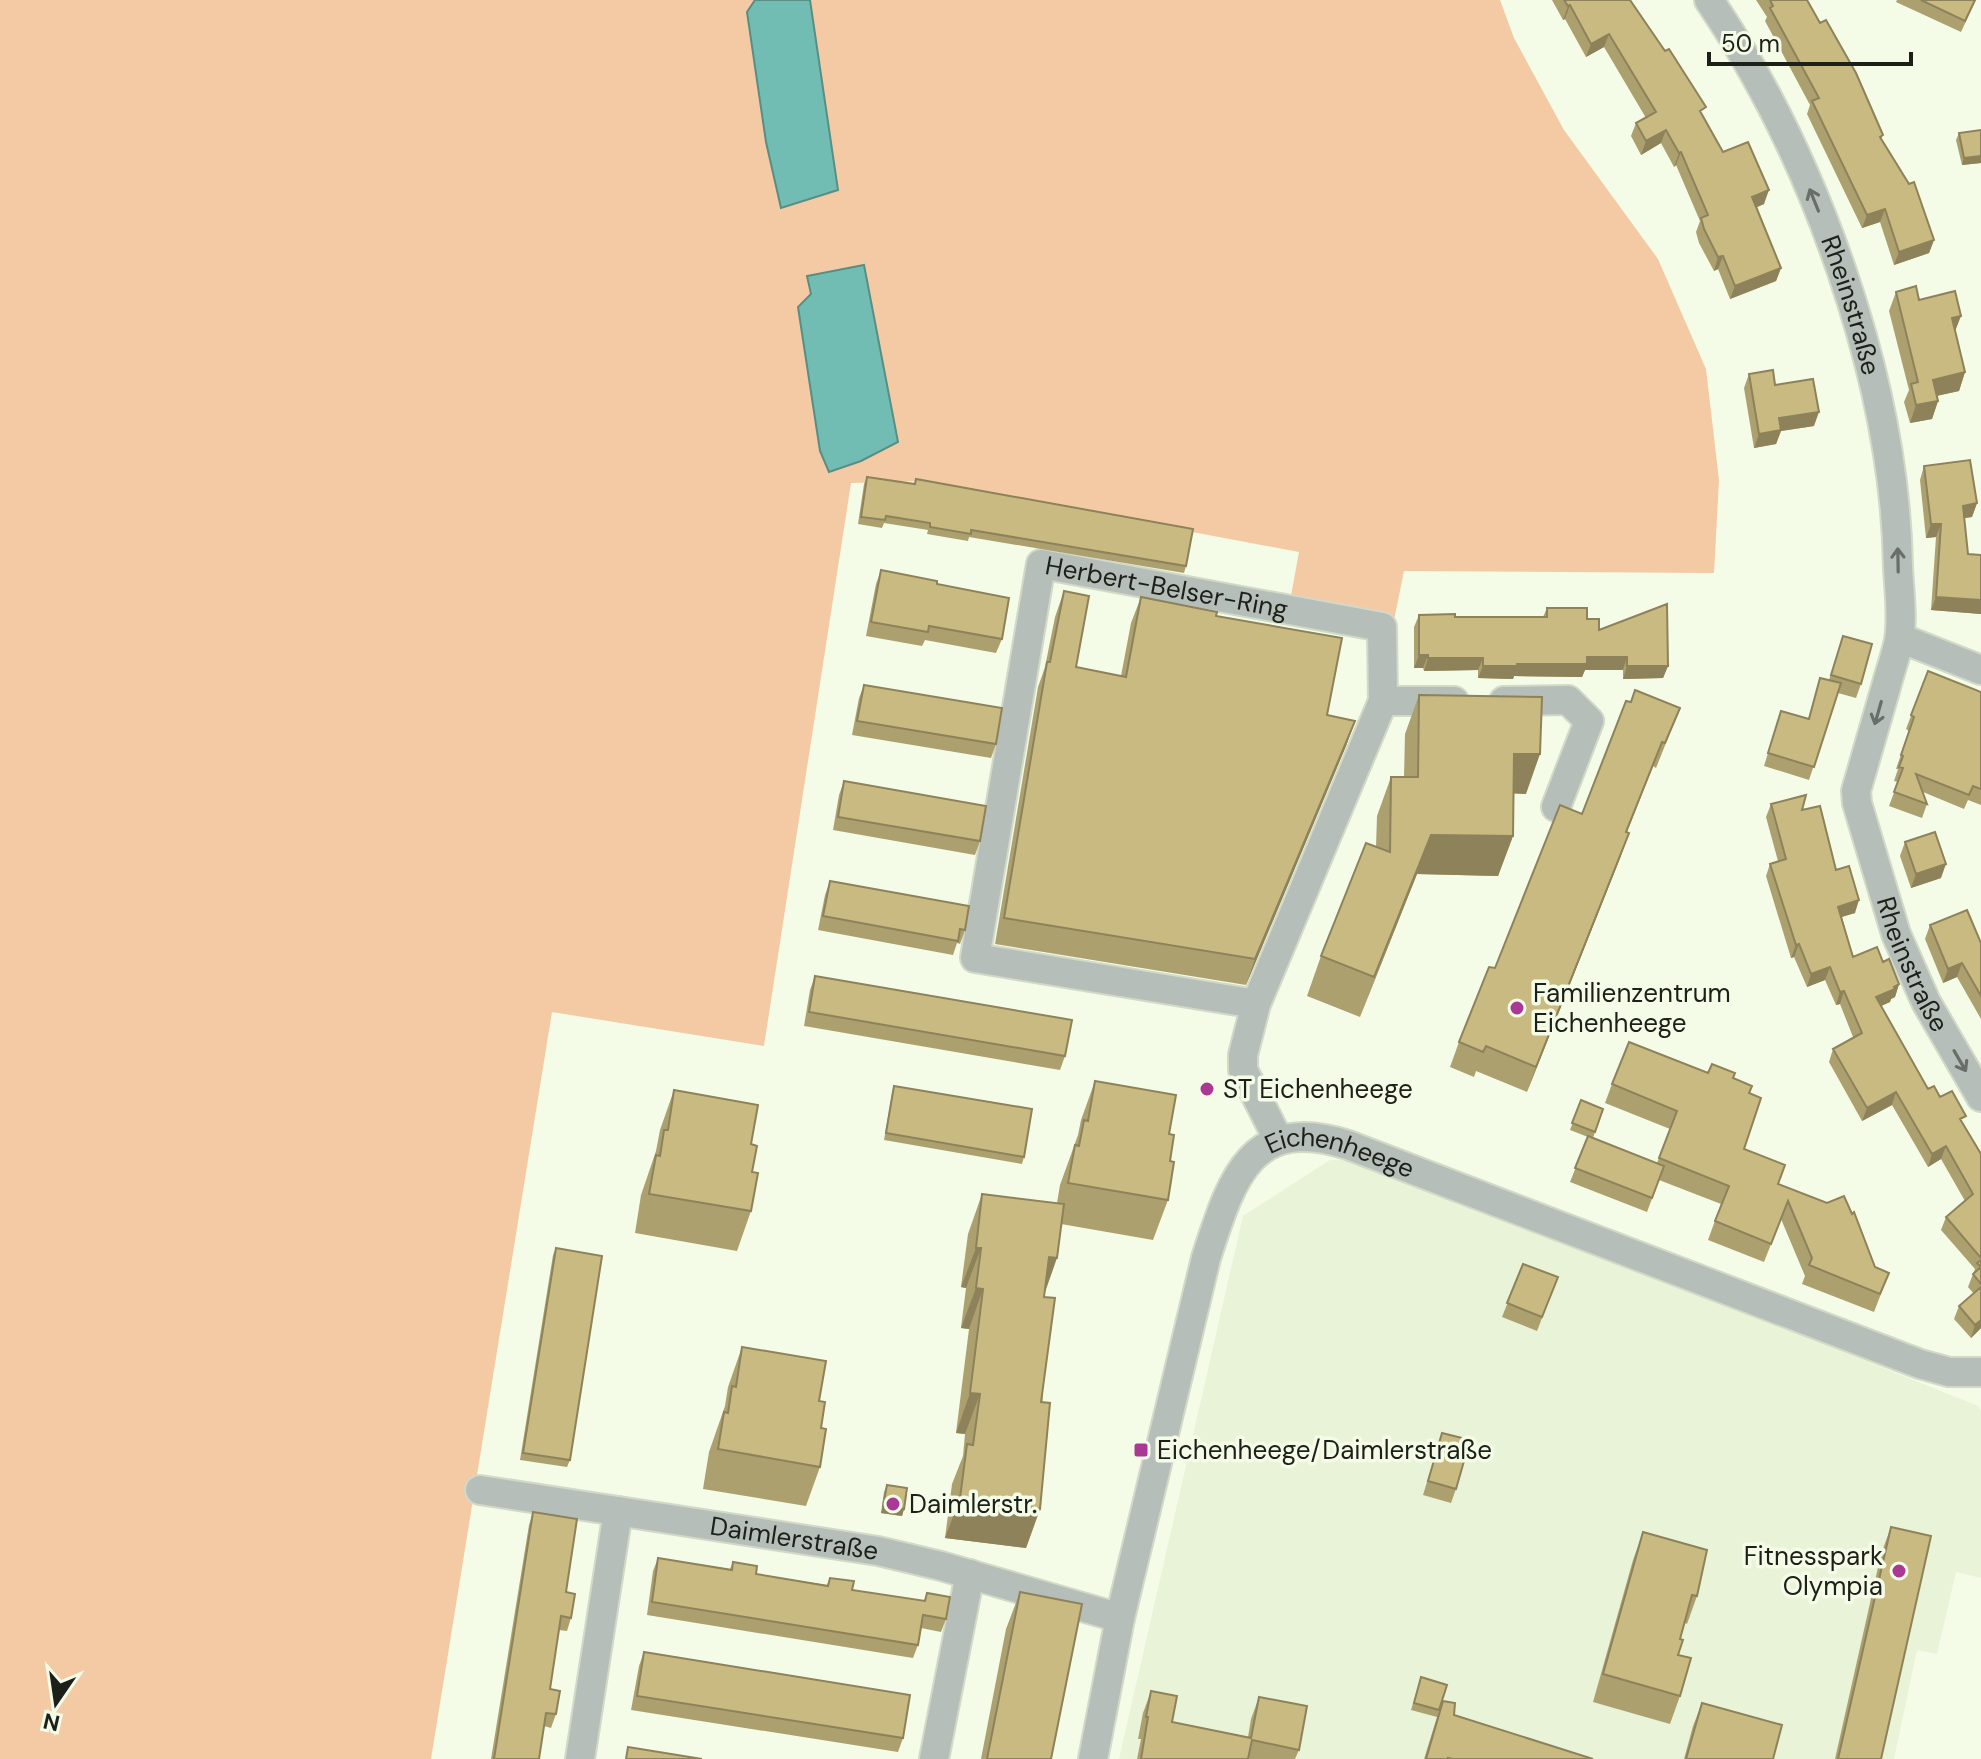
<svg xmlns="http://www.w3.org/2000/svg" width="1981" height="1759" font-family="'DM Sans',sans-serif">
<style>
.built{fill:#e8f3d7}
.green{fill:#f3caa4;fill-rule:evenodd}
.water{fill:#72bdb3;stroke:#588e84;stroke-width:2}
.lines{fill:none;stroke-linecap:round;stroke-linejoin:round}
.street-casing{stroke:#d2d9c7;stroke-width:32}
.street{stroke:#b5beb8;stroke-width:28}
.wall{fill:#ada06f}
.shaded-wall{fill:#8d825a}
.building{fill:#c9ba81;stroke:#8d825a;stroke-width:2}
.oneway{stroke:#696f68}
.poi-dot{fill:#a93995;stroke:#f4fce8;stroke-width:3}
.labels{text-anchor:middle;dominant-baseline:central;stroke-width:7;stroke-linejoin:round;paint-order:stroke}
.street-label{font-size:26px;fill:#1d2018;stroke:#f4fce8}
.poi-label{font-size:26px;fill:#1d2018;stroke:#f4fce8;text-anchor:start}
</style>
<rect width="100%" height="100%" fill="#f4fce8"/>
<path class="built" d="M1330,1160H1351L1531,1226L1978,1406L1981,1411V1578L1956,1572L1937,1654L1917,1650L1894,1759H1119L1243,1216Z"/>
<path class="green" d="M0,0H755L747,12L766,142L781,207L838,189L810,0H1500L1514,38L1564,130L1658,259L1706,369L1719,480L1714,573L1404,571L1394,620L1290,601L1299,552L921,481L851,483L764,1046L552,1012L431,1759H0ZM807,277L898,442L861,461L829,472L820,451L798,307L811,294Z"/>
<path class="water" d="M755,0H810L838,190L781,208L766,142L747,12Z
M864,265L898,442L861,461L829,472L820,451L798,307L811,294L807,276Z"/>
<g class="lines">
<defs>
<g id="street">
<path id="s1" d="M1709,0C1814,155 1895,379 1898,567C1899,590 1903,617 1899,640C1896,656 1890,671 1886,687C1876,721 1866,756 1856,791L1857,803L1896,934L1926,1002L1981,1097"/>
<path d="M1900,638L1981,670"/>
<path d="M1383,701H1454"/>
<path d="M1504,701L1568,700L1589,721L1556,807"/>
<path id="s2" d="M1256,1004L975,958L1041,564L1382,627L1383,701L1256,1004L1243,1055V1070L1278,1139"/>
<path id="s3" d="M480,1490L878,1551L941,1566L1120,1618"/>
<path d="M580,1759L618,1511"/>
<path d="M934,1759L970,1574"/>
<path id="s4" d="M1093,1759L1120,1618L1206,1258C1231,1181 1250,1113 1348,1145L1920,1364L1949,1372H1981"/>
</g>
</defs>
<use href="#street" class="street-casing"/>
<use href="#street" class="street"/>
</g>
<path class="wall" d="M1552,0H1630L1703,116L1723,152L1764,204L1757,207L1781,268L1776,281L1730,299L1718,269L1714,271L1699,243L1696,232L1700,221L1676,165L1674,167L1661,143L1641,155L1631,136L1636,123L1646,118L1604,47L1586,57L1565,19L1563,20Z
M1756,0H1807L1883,135L1881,139L1934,240L1929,253L1894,265L1880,222L1862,228L1807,114L1810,105L1765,21L1767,17Z
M1897,0H1976L1961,32L1896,2Z
M1981,130V163L1962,165L1956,140L1959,133Z
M1896,292L1919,300L1955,330L1965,372L1959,391L1937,396L1938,401L1932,419L1910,423L1904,402L1909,390L1889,311Z
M1749,374L1775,385L1814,426L1781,431L1776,444L1754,448L1744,388Z
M1924,466L1977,503L1972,517L1964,518L1968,554L1981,555V614L1931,610L1936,537L1926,538L1920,480Z
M867,477L914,484L916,479L1186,566L1184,573L969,537L968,541L927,534L928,530L884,523L882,528L858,524L864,484Z
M881,570L937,584L1002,639L996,653L925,640L922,646L866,636L876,584Z
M1064,591L1076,667L1121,676L1131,623L1141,597L1216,616L1327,715L1355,721L1346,746L1246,985L995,944L1038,687L1045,667L1055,617Z
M1547,608L1587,619L1599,630L1668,666L1663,678L1623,679V670H1585L1582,677L1514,676L1513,679L1478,678V670L1424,671L1423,668H1414V627L1419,615L1455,617H1543Z
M1843,636L1861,684L1856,698L1838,693L1809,780L1764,766L1781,711L1808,719L1820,678L1829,680Z
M1928,671L1981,692V805L1968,800L1964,809L1923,792L1927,804L1922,818L1889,806L1898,782L1894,781L1898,769H1896L1909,731L1906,729Z
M864,685L996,744L991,758L852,735L859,698Z
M1419,695L1526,794L1514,793L1513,836L1498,876L1417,874L1360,1017L1307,996L1321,956L1376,847L1377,816L1391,777H1404L1405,734Z
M1631,702L1680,708L1656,768L1653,766L1627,832L1629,833L1620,858L1527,1092L1476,1071L1474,1077L1450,1067L1459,1042L1495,968L1582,814Z
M844,781L980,841L975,855L833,830L839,795Z
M1771,804L1802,810L1836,870L1855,913L1842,917L1853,957L1883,962L1899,984L1895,997L1891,999L1890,1002L1881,1006L1928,1089L1940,1097L1963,1124L1981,1154V1328L1971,1338L1954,1319L1959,1306L1974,1294L1968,1287L1975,1269L1941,1230L1946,1217L1965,1201L1941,1159L1928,1167L1892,1105L1862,1121L1829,1062L1833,1049L1853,1037L1840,1004L1836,1005L1825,980L1807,987L1794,957L1791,958L1766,876L1770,864L1778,861L1766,817Z
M1905,842L1941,878L1911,888L1900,856Z
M830,881L965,930L960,944L957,943L953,955L818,930L825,895Z
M1930,925L1981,943V1019L1957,977L1943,983L1925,939Z
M815,976L1065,1056L1060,1070L804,1026L810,990Z
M1708,1073L1733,1078L1749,1093L1744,1149L1778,1184L1875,1267L1889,1273L1874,1312L1802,1284L1805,1276L1781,1219L1764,1262L1708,1240L1721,1204L1659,1180L1647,1212L1570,1182L1588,1137L1570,1130L1581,1100L1603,1109L1593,1138L1657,1163L1670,1129L1605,1103L1612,1084Z
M1095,1081L1169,1134L1170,1161L1168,1200L1153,1240L1061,1224L1045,1291L1040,1509L1026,1548L945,1538L952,1484L963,1456L965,1434L956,1433L969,1329L961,1328L966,1288L961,1287L968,1234L982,1194L1057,1203L1060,1185L1078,1135L1081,1120Z
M894,1086L1024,1157L1022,1164L884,1140L892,1093Z
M674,1090L751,1144L752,1172L751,1211L737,1251L635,1233L641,1195L656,1151L660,1130Z
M556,1248L570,1460L567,1467L520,1460L553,1255Z
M1523,1264L1558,1277L1537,1331L1502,1317Z
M742,1347L819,1401L821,1428L820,1467L806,1506L703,1489L709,1452L725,1406L728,1387Z
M1442,1433L1456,1489L1451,1503L1423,1495Z
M887,1485L904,1509L902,1516L881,1513L884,1492Z
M533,1512L566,1592L571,1618L567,1631L559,1630L550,1689L556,1714L551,1728L544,1726L539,1759H491L529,1525Z
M1891,1527L1881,1759H1835L1881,1554Z
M1643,1532L1697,1596L1687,1624L1685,1623L1680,1639L1678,1655L1680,1696L1670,1724L1593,1702L1633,1560Z
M658,1558L730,1569L733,1562L756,1574L827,1585L830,1578L852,1590L924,1601L927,1593L946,1619L941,1632L921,1628L918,1645L913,1658L647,1615L653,1571Z
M1020,1592L1051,1759H981L1006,1629Z
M644,1652L903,1738L898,1752L631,1710L639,1666Z
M1421,1677L1443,1701L1454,1715L1593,1759H1424L1437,1717L1411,1710Z
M1151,1691L1172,1722L1248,1737L1251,1719L1259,1697L1299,1750L1295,1759H1137L1141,1739H1138L1143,1713Z
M1702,1703L1773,1759H1684L1693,1726Z"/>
<path class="shaded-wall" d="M1570,5L1565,19L1563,20L1568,6Z
M1609,34L1604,47L1586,57L1591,44Z
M1666,130L1661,143L1641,155L1646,141Z
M1681,152L1676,165L1674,167L1679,153Z
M1981,156V163L1962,165L1964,158Z
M1769,190L1764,204L1748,211L1752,197Z
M1885,209L1880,222L1862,228L1867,215Z
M1934,240L1929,253L1894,265L1899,252Z
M1723,256L1718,269L1714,271L1718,257Z
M1781,268L1776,281L1730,299L1735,286Z
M1961,316L1954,334L1952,318Z
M1965,372L1959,391L1926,398L1933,380Z
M1938,401L1932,419L1910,423L1916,405Z
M1819,412L1814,426L1781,431L1776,444L1754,448L1759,434L1779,418Z
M1977,503L1972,517L1958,519L1963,506Z
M1931,524H1941L1936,537L1926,538Z
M1936,597L1981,600V614L1931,610Z
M1419,655H1428L1423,668H1414Z
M1587,657H1627L1623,670H1585L1582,677L1514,676L1513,679L1478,678L1483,666Z
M1428,658H1483L1478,670L1424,671Z
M1627,666H1668L1663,678L1623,679Z
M1355,721L1346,746L1246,985L1255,959Z
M1662,742L1653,766L1617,856L1626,832Z
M1514,754H1540L1526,794L1500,793Z
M1629,833L1620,858L1527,1092L1536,1067Z
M1431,835L1513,836L1498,876L1417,874L1360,1017Z
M1946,864L1941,878L1911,888L1916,874Z
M1859,900L1855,913L1834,919L1838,907Z
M1799,944L1794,957L1791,958L1796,945Z
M1962,963L1957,977L1943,983L1948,969Z
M1830,967L1825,980L1807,987L1811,974Z
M1899,984L1895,997L1891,999L1890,1002L1872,1010L1876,997Z
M1844,991L1840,1004L1836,1005L1840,992Z
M1896,1092L1892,1105L1862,1121L1867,1108Z
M1946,1146L1941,1159L1928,1167L1932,1154Z
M976,1248H981L966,1288L961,1287Z
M1049,1257L1057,1258L1043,1298Z
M976,1288L983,1289L969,1329L961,1328Z
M1981,1320V1328L1971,1338L1975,1325Z
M970,1393L980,1394L965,1434L956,1433Z
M960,1498L1040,1509L1026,1548L945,1538Z
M883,1506L904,1509L902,1516L881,1513Z"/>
<path class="building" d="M1564,0H1630L1665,51L1669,49L1706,107L1700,111L1723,152L1748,142L1769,190L1752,197L1781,268L1735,286L1723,256L1718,257L1704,229L1701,218L1708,215L1681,152L1679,153L1666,130L1646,141L1636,123L1656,112L1609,34L1591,44L1570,5L1568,6Z
M1770,0H1807L1820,23L1826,20L1856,73L1883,135L1880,137L1909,184L1914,182L1934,240L1899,252L1885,209L1867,215L1812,101L1819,98L1770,8L1773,6Z
M1921,0H1975L1965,21Z
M1981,130V156L1964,158L1959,133Z
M1916,286L1919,300L1955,291L1961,316L1952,318L1965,372L1933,380L1938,401L1916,405L1911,384L1918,382L1896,292Z
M1773,370L1775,385L1813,379L1819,412L1779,418L1781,430L1759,434L1749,374Z
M1970,460L1977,503L1963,506L1968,554L1981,555V600L1936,597L1941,524H1931L1924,466Z
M867,477L915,484L916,479L1193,529L1186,566L971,530V534L930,527V523L886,516L885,520L861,517Z
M881,570L937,581V584L1009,598L1002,639L929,626L928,632L871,622Z
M1064,591L1089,596L1076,667L1126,677L1141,597L1217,612L1216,616L1342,638L1327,715L1355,721L1255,959L1004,918L1047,662H1050Z
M1667,604L1668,666H1627V657H1587V664H1517V666H1483V658H1428V655H1419V615L1455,614V617H1547V608H1587V619H1599V630Z
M1843,636L1872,644L1861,684L1831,675Z
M1928,671L1981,692V789L1973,786L1969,795L1916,774L1927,804L1894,792L1903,768L1899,767L1903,756L1901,755L1914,717L1911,715Z
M1820,678L1841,683L1814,767L1768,753L1781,711L1809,719Z
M864,685L1002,708L996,744L857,721Z
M1635,690L1680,708L1665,743L1662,742L1626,832L1629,833L1536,1067L1486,1046L1483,1052L1459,1042L1489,967L1495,968L1560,805L1582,814L1626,701L1631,702Z
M1419,695L1542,697L1540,754H1514L1513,836L1431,835L1374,977L1321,956L1366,843L1390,852L1391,777H1418Z
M844,781L986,806L980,841L838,817Z
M1806,795L1802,810L1820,806L1836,870L1849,866L1859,900L1838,907L1853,957L1877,947L1883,962L1889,959L1899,984L1894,987L1895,989L1876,997L1928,1089L1934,1086L1940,1097L1952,1091L1966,1116L1960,1119L1981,1154V1258L1946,1217L1973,1194L1946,1146L1932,1154L1896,1092L1867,1108L1833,1049L1862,1033L1844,991L1840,992L1830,967L1811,974L1799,944L1796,945L1770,864L1786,859L1771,804Z
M1935,832L1946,864L1916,874L1905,842Z
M830,881L969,906L965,930L960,929L958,941L823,916Z
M1967,910L1981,943V996L1962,963L1948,969L1930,925Z
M815,976L1072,1020L1065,1056L809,1012Z
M1629,1042L1708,1073L1712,1064L1735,1073L1733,1078L1752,1086L1749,1093L1761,1098L1744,1149L1785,1165L1778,1184L1827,1203L1844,1196L1852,1214L1854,1212L1875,1267L1889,1273L1880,1294L1809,1265L1812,1258L1788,1201L1771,1244L1715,1221L1729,1186L1659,1158L1677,1111L1612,1084Z
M1095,1081L1176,1095L1169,1134L1174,1135L1170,1161L1174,1162L1168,1200L1068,1183L1075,1145L1079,1146L1084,1120L1088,1121Z
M894,1086L1032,1109L1024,1157L886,1133Z
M674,1090L758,1105L751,1144L757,1146L752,1172L758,1173L751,1211L649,1194L656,1155L660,1156L664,1130H668Z
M1581,1100L1603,1109L1595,1132L1572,1123Z
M1588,1136L1664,1166L1652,1198L1575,1168Z
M982,1194L1064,1204L1057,1258L1049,1257L1044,1297L1055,1298L1041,1402L1050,1403L1040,1509L960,1498L967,1444L973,1445L980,1394L970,1393L983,1289L976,1288L981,1248H976Z
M556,1248L602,1256L570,1460L523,1453Z
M1981,1260V1284L1973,1274L1981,1267L1977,1263Z
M1523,1264L1558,1277L1542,1317L1507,1303Z
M1981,1287V1320L1975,1325L1959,1306Z
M742,1347L826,1361L819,1401L825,1402L821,1428L826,1429L820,1467L718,1449L724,1412L728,1413L732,1386L736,1387Z
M1442,1433L1470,1440L1456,1489L1428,1481Z
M887,1485L907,1488L904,1509L883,1506Z
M533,1512L577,1519L566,1592L575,1594L571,1618L561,1616L550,1689L560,1691L558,1702L556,1714L546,1713L539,1759H494Z
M1891,1527L1931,1536L1881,1759H1838Z
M1643,1532L1707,1550L1697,1596L1692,1595L1680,1639L1683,1640L1678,1655L1691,1658L1680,1696L1603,1674Z
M658,1558L732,1570L733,1562L757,1566L756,1574L828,1586L830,1578L854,1581L852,1590L925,1601L927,1593L950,1597L946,1619L923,1615L918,1645L652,1602Z
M1020,1592L1082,1604L1051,1759H987Z
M644,1652L910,1695L903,1738L637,1696Z
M1421,1677L1447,1685L1439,1710L1414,1703Z
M1151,1691L1177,1696L1172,1722L1251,1738L1259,1697L1307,1706L1299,1750L1252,1740L1248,1759H1141L1148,1717H1146Z
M1443,1701L1455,1703L1454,1715L1593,1759H1453L1448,1758V1759H1426Z
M1702,1703L1782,1725L1773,1759H1686Z
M628,1747L702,1759H626Z"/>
<defs><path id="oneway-shaft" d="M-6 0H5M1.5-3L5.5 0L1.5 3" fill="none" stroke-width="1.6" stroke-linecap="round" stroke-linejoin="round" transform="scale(2)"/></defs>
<g class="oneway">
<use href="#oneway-shaft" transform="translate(1814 200) rotate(-112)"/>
<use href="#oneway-shaft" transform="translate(1898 560) rotate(-91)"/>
<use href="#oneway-shaft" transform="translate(1878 713) rotate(106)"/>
<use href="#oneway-shaft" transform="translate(1960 1061) rotate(60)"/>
</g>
<g class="poi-dot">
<circle cx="1517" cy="1008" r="8"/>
<circle cx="1207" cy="1089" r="8"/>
<rect x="1133" y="1442" width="16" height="16" rx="4"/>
<circle cx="893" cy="1504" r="8"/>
<circle cx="1899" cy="1571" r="8"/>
</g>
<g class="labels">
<g class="street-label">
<text stroke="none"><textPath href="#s1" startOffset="338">Rheinstraße</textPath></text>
<text stroke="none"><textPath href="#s2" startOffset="812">Herbert-Belser-Ring</textPath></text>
<text stroke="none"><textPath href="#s1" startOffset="1018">Rheinstraße</textPath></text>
<text stroke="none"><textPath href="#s4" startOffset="720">Eichenheege</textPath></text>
<text stroke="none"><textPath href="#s3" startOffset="318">Daimlerstraße</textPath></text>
</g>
<g class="poi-label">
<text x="1533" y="993">Familienzentrum<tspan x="1533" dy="30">Eichenheege</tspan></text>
<text x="1223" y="1089">ST Eichenheege</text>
<text x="1157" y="1450">Eichenheege/Daimlerstraße</text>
<text x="909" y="1504">Daimlerstr.</text>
<text x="1883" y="1556" text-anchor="end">Fitnesspark<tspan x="1883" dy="30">Olympia</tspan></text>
</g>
</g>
<g transform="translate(56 1703) rotate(193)" stroke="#f4fce8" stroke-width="6" paint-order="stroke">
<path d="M0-6L14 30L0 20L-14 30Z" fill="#1d2018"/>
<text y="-12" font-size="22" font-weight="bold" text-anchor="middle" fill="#1d2018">N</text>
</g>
<path d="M1709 52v12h202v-12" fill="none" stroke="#1d2018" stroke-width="4"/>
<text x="1721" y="52" font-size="24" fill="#1d2018" stroke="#f4fce8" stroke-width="6" paint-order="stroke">50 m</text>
</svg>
